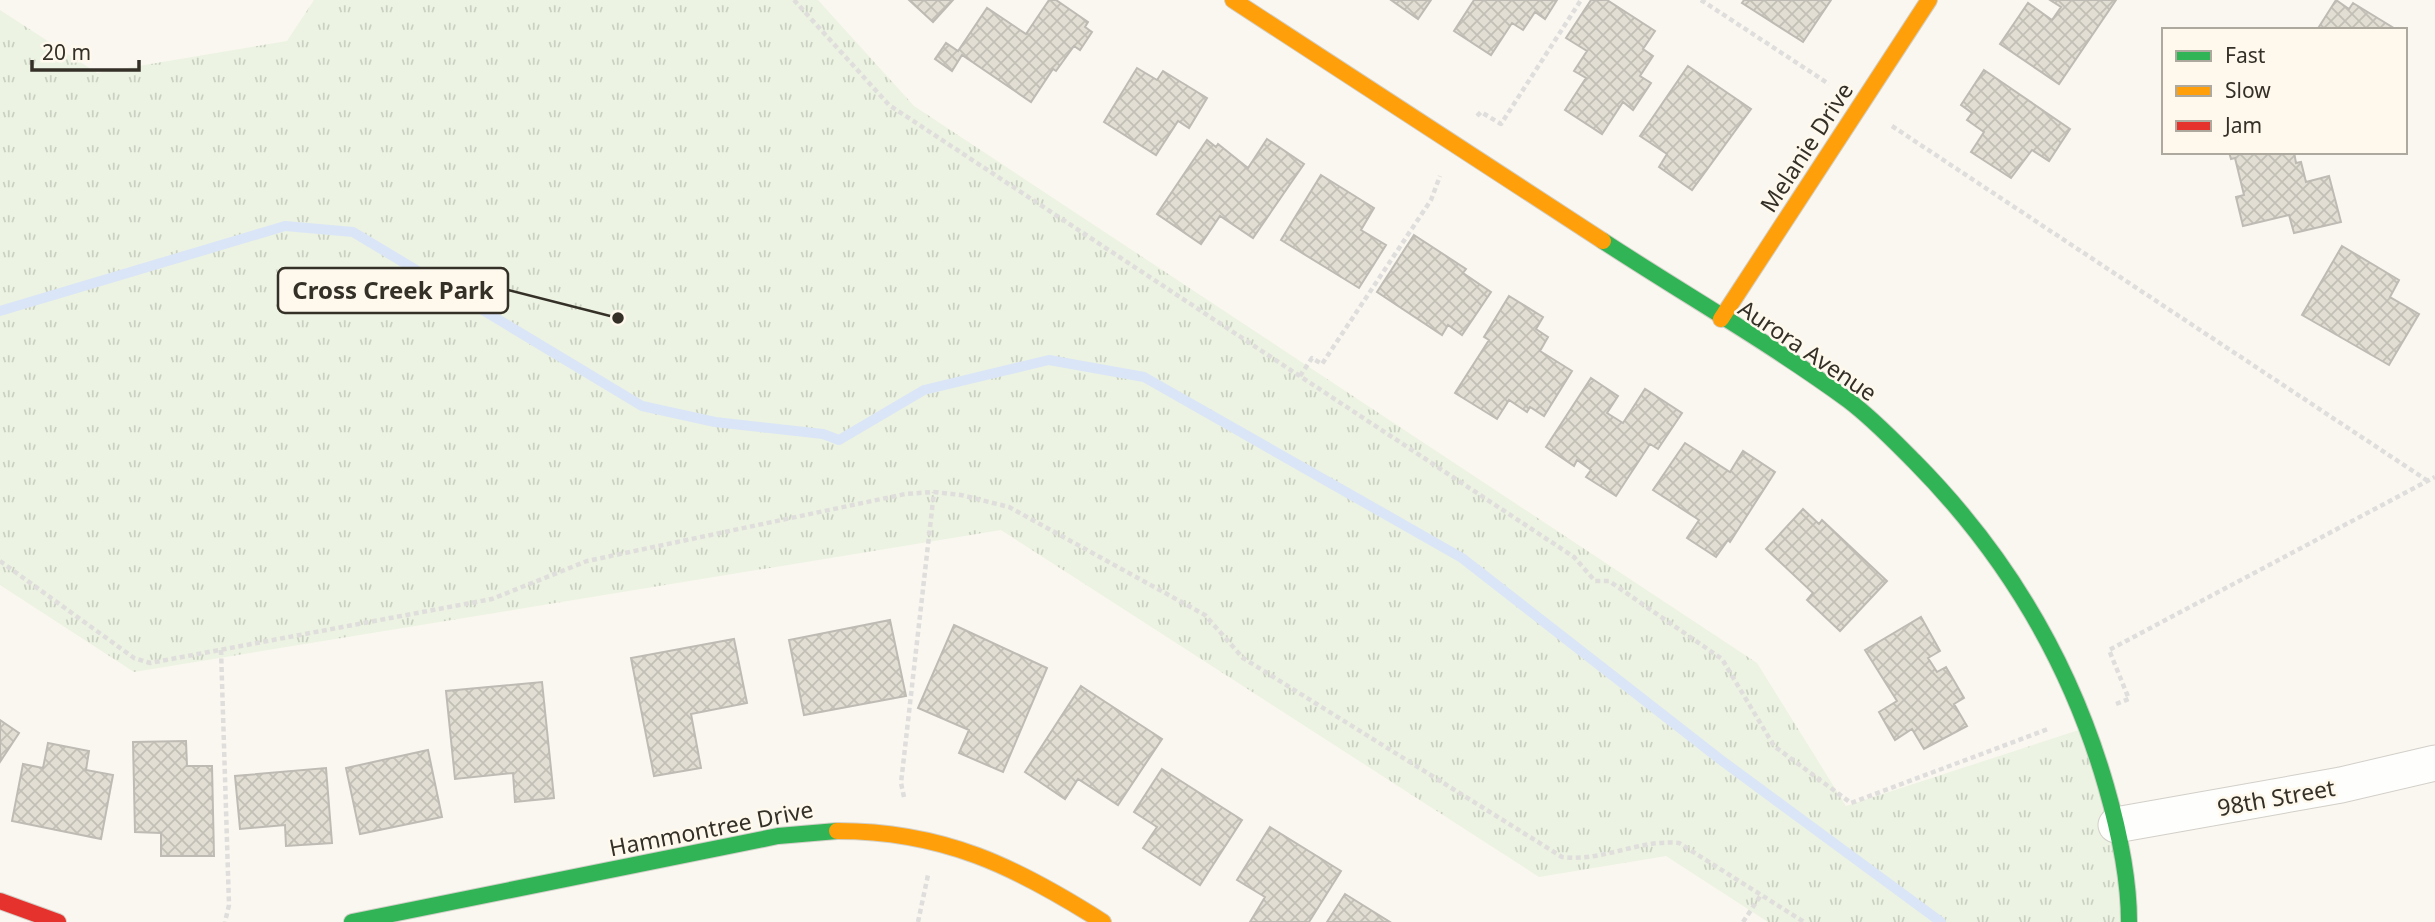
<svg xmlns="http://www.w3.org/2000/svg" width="2435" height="922" font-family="'Noto Sans',sans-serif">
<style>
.park{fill:url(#park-tufts)}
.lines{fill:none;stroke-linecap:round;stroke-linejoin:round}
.stream{stroke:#dae5f7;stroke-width:10}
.building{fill:url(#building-cross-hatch);stroke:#bebbb4;stroke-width:2}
.street-casing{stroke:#d2cfc8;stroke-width:37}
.fast-casing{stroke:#d2cfc8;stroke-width:18}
.slow-casing{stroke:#d2cfc8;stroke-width:18}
.jam-casing{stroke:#d2cfc8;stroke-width:18}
.path{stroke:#dfdedc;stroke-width:4.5;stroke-dasharray:5 3.5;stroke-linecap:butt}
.street{stroke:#fefefd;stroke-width:35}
.fast{stroke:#30b455;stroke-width:16}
.slow{stroke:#ff9f0a;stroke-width:16}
.jam{stroke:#e5322d;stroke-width:16}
.labels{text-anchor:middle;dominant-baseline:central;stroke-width:5;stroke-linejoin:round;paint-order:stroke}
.street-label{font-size:23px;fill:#343028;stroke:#fef9ec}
.leader{fill:none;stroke:#343028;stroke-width:2.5}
.callout-dot{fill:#343028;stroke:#fef9ec;stroke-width:2.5}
.callout{fill:#fef9ec;stroke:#343028;stroke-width:2.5}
.callout-label{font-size:24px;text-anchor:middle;font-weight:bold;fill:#343028}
</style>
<defs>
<pattern id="park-tufts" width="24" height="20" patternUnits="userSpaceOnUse" patternTransform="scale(1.75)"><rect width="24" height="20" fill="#ecf3e2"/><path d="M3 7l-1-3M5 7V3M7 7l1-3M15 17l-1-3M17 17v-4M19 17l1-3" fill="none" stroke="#cbd1c2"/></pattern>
<pattern id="building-cross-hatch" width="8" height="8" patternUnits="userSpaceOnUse" patternTransform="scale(1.75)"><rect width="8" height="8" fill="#e2ded4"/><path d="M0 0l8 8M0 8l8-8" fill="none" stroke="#c2bfb6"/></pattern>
</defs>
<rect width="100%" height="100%" fill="#faf7f0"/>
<path class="park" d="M314,0H818L914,106L1757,663L1846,806L2088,727L2129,922H1768L1666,856L1539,877L1001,530L134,672L0,585V10L97,73L287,41Z"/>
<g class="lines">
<path class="stream" d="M0,311L285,226L353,232L642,406L715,422L823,434L839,440L924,390L1049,360L1144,377L1462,558L1721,760L1941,922"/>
</g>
<path class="building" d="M909,0H953L933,22Z
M1049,0H1056L1088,22L1085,27L1092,32L1080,50L1074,46L1056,71L1053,69L1031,102L962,55L952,71L935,59L946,43L958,51L987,8L1026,34Z
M1391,0H1431L1418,19Z
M1474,0H1557L1545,19L1535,12L1523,30L1512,23L1491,55L1454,31Z
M1591,0H1607L1655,31L1643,49L1653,56L1640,76L1651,83L1633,110L1623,102L1602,134L1565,110L1586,78L1574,71L1587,51L1566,38Z
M1744,0H1831L1803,42L1742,3Z
M2050,0H2116L2059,84L2000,44L2028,3L2052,20L2061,7Z
M2336,0L2349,9L2353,3L2397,30H2317Z
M1688,66L1751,109L1692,190L1659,167L1667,154L1640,136Z
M1137,68L1157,80L1163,71L1207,98L1189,128L1178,121L1156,155L1104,122Z
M1984,70L2070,129L2049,161L2032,150L2011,178L1971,152L1984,132L1967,120L1972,113L1961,105Z
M1267,139L1304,164L1253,238L1220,216L1201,244L1157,214L1207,140L1216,147L1218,144L1248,168Z
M2229,152H2294L2296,163L2301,162L2306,182L2329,176L2341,222L2294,233L2289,215L2243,226L2236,197L2244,195L2235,158L2231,159Z
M1321,175L1374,208L1361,230L1386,245L1359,288L1281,240Z
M1414,235L1466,269L1463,273L1491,292L1462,335L1448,325L1442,335L1377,292Z
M2342,246L2399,280L2390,297L2419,314L2389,365L2302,315Z
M1509,296L1543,317L1536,329L1548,337L1540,351L1572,371L1544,416L1530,407L1527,412L1509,400L1497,419L1455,393L1489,340L1484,337Z
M1591,378L1618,396L1607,413L1623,423L1645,389L1682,413L1658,449L1650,444L1616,496L1586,477L1591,470L1577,460L1574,466L1546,447Z
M1685,443L1730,472L1743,451L1775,472L1730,542L1728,540L1716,557L1687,538L1699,520L1653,490Z
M1803,509L1819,524L1822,520L1887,581L1840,631L1807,600L1813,593L1766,549Z
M1921,617L1940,651L1928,658L1937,672L1946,667L1964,698L1954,704L1967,726L1924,749L1912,729L1895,740L1879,712L1897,701L1865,650Z
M890,620L906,696L804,715L789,640Z
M954,625L1047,668L1003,772L959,753L969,730L918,708Z
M734,639L747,703L691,714L701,768L654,776L631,658Z
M542,682L554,798L515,802L513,773L455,779L446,691Z
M1081,686L1162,739L1118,805L1078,779L1065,799L1025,772Z
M0,720L19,733L0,762Z
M186,741L187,766H212L214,856H161V833L135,832L133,742Z
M48,743L89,751L86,770L113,775L101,839L12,821L23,764L43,768Z
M428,750L442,817L360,834L346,768Z
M326,768L332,843L286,846L285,825L240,829L235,776Z
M1162,769L1242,820L1200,885L1143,848L1157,827L1134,812Z
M1270,827L1341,871L1309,922H1250L1265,897L1237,880Z
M1345,894L1390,922H1327Z"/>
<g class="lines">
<defs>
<path id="street" d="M2116,825L2341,785L2435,763"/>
<path id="fast" d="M1603,241C1684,294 1770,343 1848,400C1872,418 1893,440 1914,461C2006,554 2070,661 2106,786C2119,831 2129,876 2129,922
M352,922L778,836L837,831"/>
<path id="slow" d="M1233,0L1603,241
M1721,319L1929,0
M837,831C943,831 1015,866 1103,922"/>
<path id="jam" d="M0,901L58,922"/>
</defs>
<use href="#street" class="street-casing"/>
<use href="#fast" class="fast-casing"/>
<use href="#slow" class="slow-casing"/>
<use href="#jam" class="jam-casing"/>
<path class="path" d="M794,0L889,105L1574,557L1595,581H1609L1722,659L1774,746L1851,803L2048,729
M1701,0L1829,84
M1477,116L1481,112L1501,124L1581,0
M1892,126L2428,481
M1300,376L1312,358L1322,364L1431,200L1440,176
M0,561L134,658L150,663L492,599L587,561L905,494L934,492L961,495L1009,507L1205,615L1243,658L1562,857C1604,862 1638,839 1679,843L1804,922
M221,650L229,905L225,922
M2116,704L2129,699L2109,650L2435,477
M904,797L901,783L934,492
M918,922L928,875
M1743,922L1761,895"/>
<use href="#street" class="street"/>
<use href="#fast" class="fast"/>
<use href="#slow" class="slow"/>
<use href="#jam" class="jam"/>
</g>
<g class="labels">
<g class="street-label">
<text transform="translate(1806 147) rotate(-57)">Melanie Drive</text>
<text transform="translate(1808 350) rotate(34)">Aurora Avenue</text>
<text transform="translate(2276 797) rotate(-10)">98th Street</text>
<text transform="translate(711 828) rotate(-11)">Hammontree Drive</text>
</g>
</g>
<path class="leader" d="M618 318L508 290"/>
<circle class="callout-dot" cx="618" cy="318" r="7"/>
<rect class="callout" x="278" y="268" width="230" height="45" rx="7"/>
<g class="callout-label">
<text x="393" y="299">Cross Creek Park</text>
</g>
<rect x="2162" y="28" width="245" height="126" fill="#fef9ec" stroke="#ada99e" stroke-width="2"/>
<rect x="2176" y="51" width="35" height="10" fill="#30b455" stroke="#ada99e" stroke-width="2"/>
<text x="2225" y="63" font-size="21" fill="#343028">Fast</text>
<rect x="2176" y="86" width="35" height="10" fill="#ff9f0a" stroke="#ada99e" stroke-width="2"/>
<text x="2225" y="98" font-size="21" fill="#343028">Slow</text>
<rect x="2176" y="121" width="35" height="10" fill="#e5322d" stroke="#ada99e" stroke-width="2"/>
<text x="2225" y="133" font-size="21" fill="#343028">Jam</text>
<path d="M32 60v10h107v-10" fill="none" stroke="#343028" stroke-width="3.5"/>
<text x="42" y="60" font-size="21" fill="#343028" stroke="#fef9ec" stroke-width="5" paint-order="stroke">20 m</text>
</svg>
